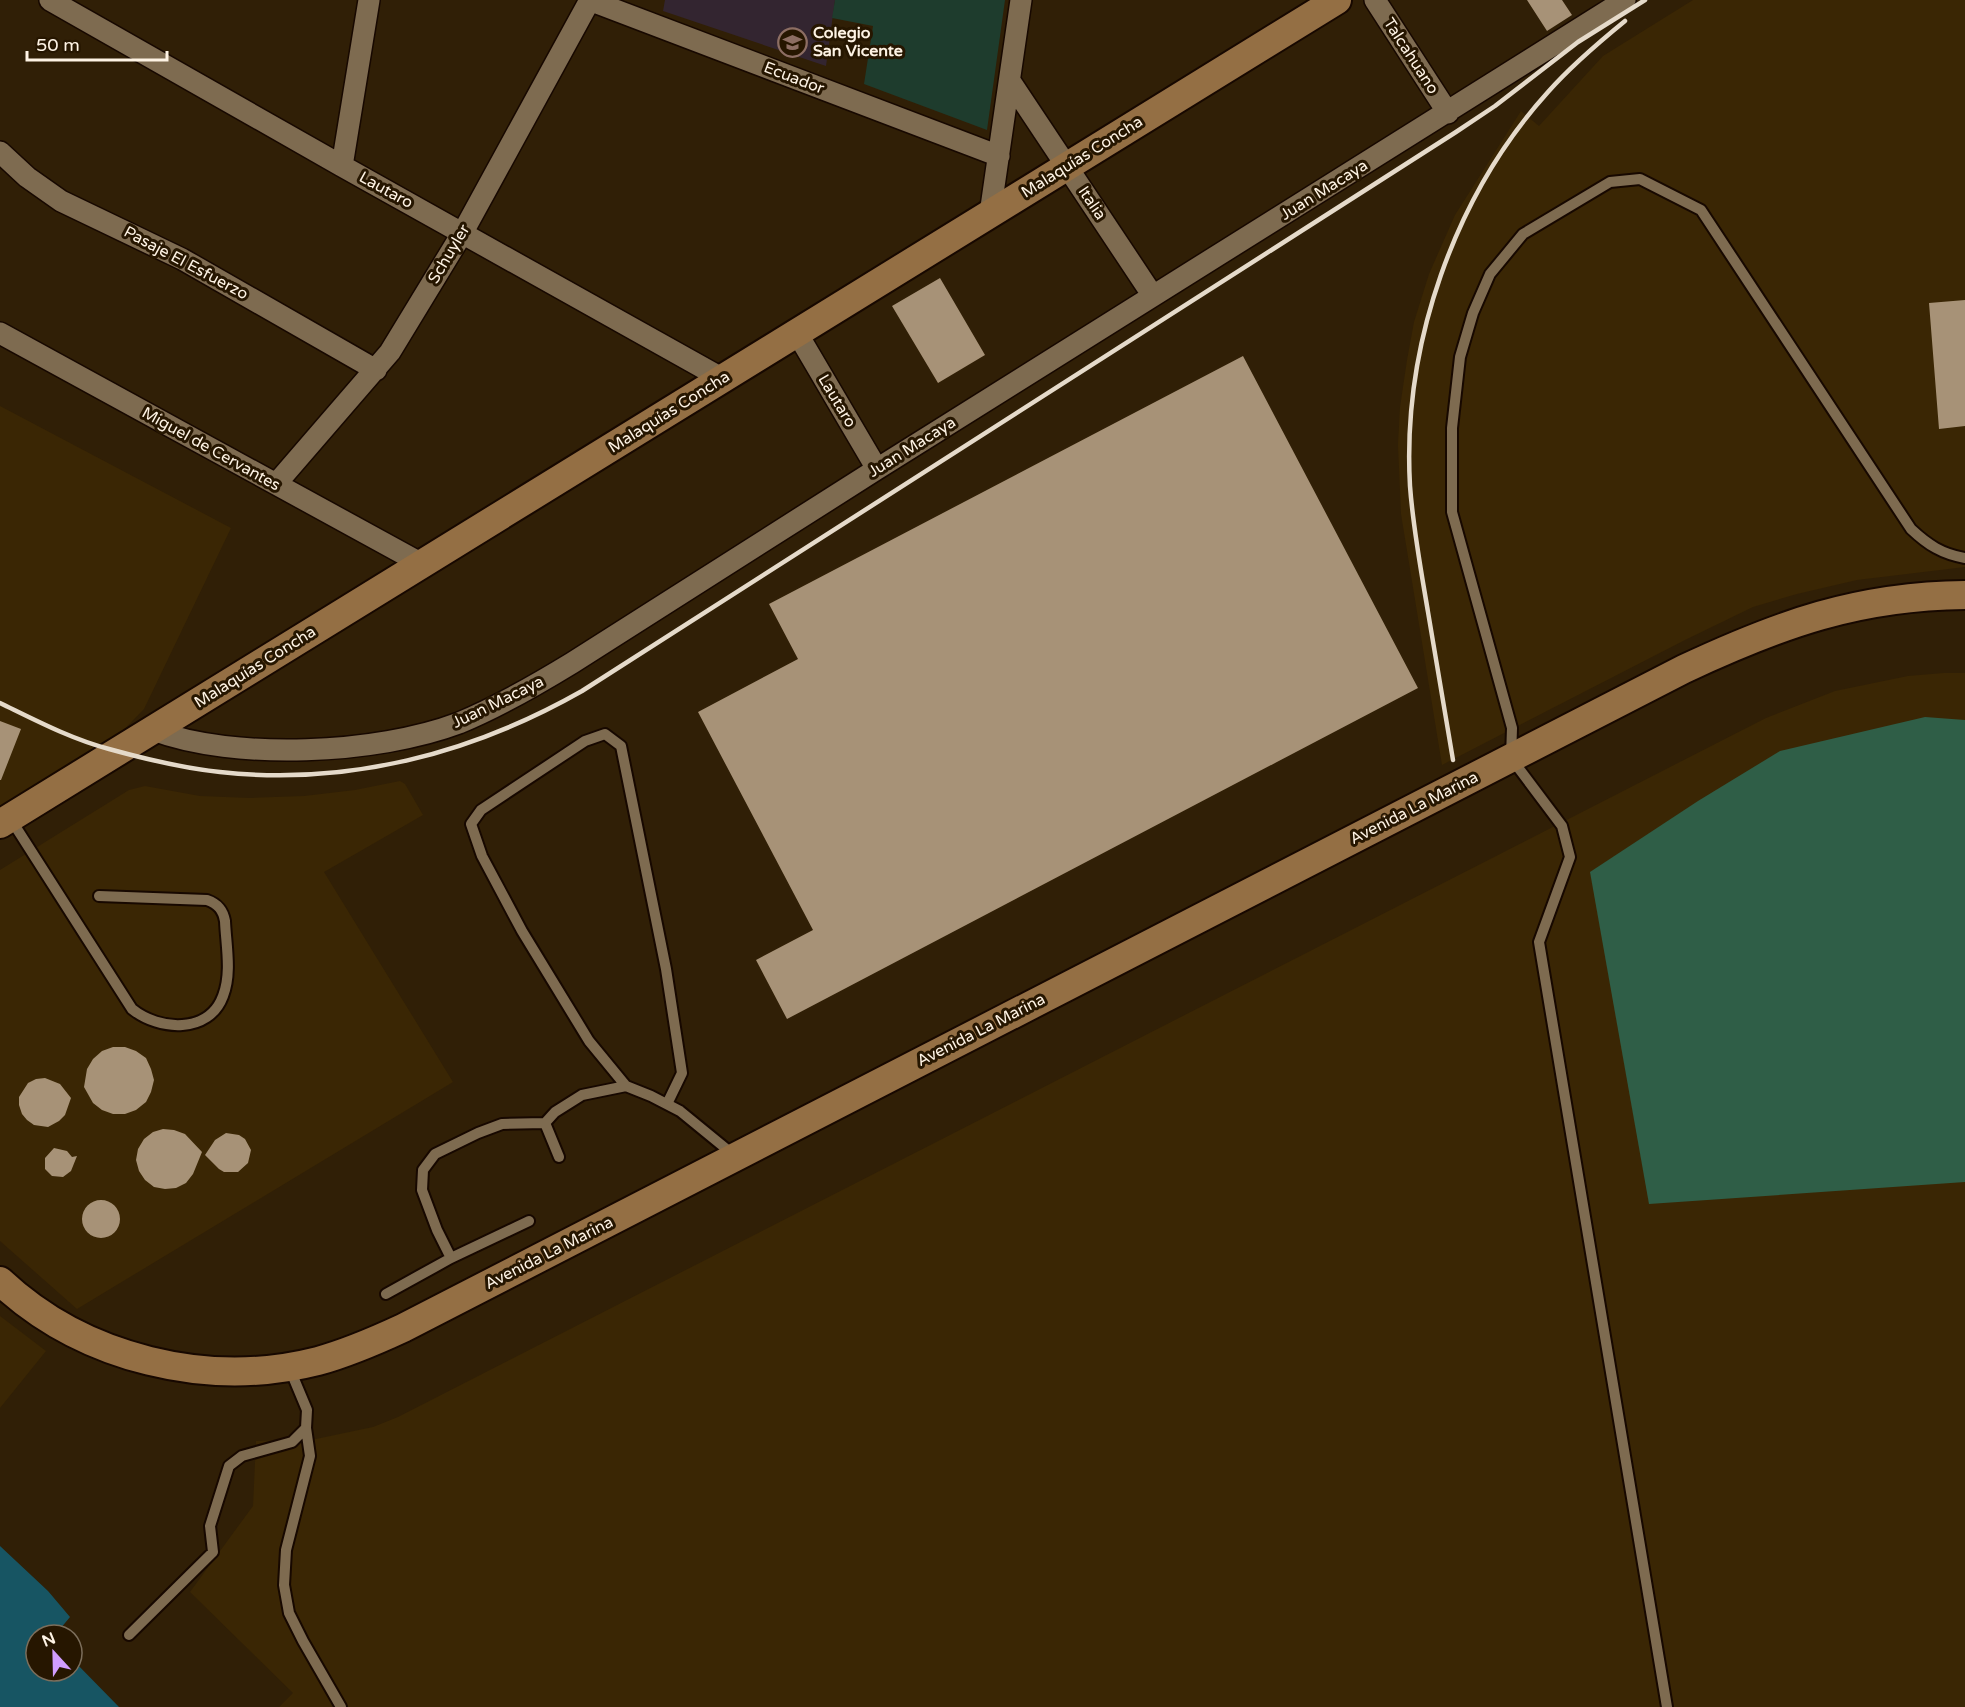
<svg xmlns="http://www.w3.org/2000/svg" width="1965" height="1707" font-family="'Varela Round',sans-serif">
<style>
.built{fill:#3a2604}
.education{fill:#332530}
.green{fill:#1e3c2d}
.forest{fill:#2f5e47}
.water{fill:#175563}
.building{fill:#a79277}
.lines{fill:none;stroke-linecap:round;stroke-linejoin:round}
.lane-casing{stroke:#170800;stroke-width:14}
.street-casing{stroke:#170800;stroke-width:24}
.secondary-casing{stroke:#170800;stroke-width:32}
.lane{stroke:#7e6b50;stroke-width:10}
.street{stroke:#7e6b50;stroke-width:21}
.secondary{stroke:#946f44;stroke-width:28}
.rail{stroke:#e5daca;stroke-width:4.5}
.labels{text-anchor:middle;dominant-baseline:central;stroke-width:6;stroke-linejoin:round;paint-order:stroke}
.poi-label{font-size:16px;font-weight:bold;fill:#fef3e4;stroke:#261600;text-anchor:start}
.street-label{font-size:16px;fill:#fef3e4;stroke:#261600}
</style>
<rect width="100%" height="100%" fill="#301f06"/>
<path class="built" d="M1693,0H1965V567L1857,580L1797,594L1753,607L1685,640L1442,765L1401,514L1398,445L1400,407L1407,360L1414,322L1429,274L1455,215L1521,111L1539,126L1603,56Z
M0,406L231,528L144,709L94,760L0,818Z
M1944,673H1965V1707H279L293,1693L190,1592L253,1506L256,1441L316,1439L373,1427L398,1417L1766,718L1835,691L1908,676Z
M400,781L405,784L423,815L324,872L453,1082L77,1309L0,1241V870L129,790L145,786L200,796L250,798L304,796L355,790Z
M0,1316L46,1351L0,1408Z"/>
<path class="education" d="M665,0H835L826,66L663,11Z"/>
<path class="green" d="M835,0H1005L987,130L864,84L873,26L832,18Z"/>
<path class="forest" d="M1925,717L1965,720V1182L1649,1204L1590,872L1698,801L1780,751Z"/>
<path class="water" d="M0,1546L48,1591L70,1617L55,1635H36V1671H72V1659L119,1707H0Z"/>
<path class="building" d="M1527,0H1562L1572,15L1547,31Z
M940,278L985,355L938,383L892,306Z
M1965,300V426L1939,429L1929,303Z
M1243,356L1418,688L787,1019L756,960L813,930L698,712L798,659L769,604Z
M0,721L21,729L1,780H0Z
M113,1047H125L136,1051L146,1058L151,1069L154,1080L151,1092L146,1102L136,1110L125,1114H113L102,1110L93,1103L84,1087L87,1069L93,1059L102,1051Z
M45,1078L60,1084L71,1098L65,1115L59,1121L48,1127L34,1125L27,1120L22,1114L19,1105V1097L28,1083L36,1079Z
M163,1129L174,1130L185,1134L202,1152L193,1174L186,1183L176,1188L165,1189L154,1187L145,1180L139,1171L136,1160L138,1149L144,1139L153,1132Z
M226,1133L239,1135L245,1139L251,1150L248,1163L238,1172H224L219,1169L205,1155L215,1140Z
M54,1148L67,1151L72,1157L77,1156L71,1171L63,1177L52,1176L45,1169V1158Z
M82 1219a19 19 0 1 1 38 0a19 19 0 1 1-38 0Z"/>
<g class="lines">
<defs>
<path id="lane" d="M10,818L132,1009C159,1031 209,1034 223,996C232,973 226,945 225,921C223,910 218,904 207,900L99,896
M626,1086L589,1041L522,931L482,856L471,824L481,810L585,741L605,734L621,746L666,969L682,1073L667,1104
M545,1123L559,1157
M451,1258L437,1230L422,1190L423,1170L435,1154L478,1133L502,1124L545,1123L555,1112L582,1095L626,1086L651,1096L680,1111L735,1156
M386,1294L451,1258L529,1221
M306,1428L310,1456L286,1550L284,1585L289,1613L303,1641L341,1707
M129,1635L213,1552L210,1526L229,1466L242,1456L292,1442L306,1428L307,1410L289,1367
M1667,1707L1539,942L1570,857L1562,826L1511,758L1512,728L1452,512V428L1460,357L1473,313L1490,274L1523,234L1610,182L1640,179L1701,210L1911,529C1928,545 1942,554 1965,558"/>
<path id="street" d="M50,0L342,166L723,379
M589,0L999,156
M1375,0L1448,113
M1010,81L1153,296
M0,152L27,177L61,201L182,259L376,370
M342,166L369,0
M990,214L1021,0
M0,333L422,564
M797,333L877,469
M276,484L390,352L463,232L590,0
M153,730C235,761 377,754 459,723C498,707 536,685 572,663L877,469L1625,0"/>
<path id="secondary" d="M0,824L1337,0
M0,1281C83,1359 208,1389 318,1361C347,1353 375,1341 403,1328L1684,669C1780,624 1858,596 1965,595"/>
</defs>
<use href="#lane" class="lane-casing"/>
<use href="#street" class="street-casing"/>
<use href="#secondary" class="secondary-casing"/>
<use href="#lane" class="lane"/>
<use href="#street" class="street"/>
<use href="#secondary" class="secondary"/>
<path class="rail" d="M0,703C35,720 71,739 109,749C145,759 182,768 220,772C348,786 471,754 582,691L1456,132L1495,106L1578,42L1645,0
M1453,760C1445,711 1436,661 1428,612C1421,570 1413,528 1410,486C1402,346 1454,196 1548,92C1571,66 1598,43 1625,21"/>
</g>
<defs>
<symbol id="school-ring" viewBox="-11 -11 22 22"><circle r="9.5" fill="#261600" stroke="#8d6e63" stroke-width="1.5"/><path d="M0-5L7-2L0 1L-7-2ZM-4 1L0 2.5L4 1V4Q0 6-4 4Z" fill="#8d6e63"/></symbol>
</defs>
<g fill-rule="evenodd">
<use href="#school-ring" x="776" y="26" width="33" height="33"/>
</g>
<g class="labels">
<g class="poi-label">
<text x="813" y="33">Colegio<tspan x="813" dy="18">San Vicente</tspan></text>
</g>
<g class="street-label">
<text transform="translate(1411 56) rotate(57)">Talcahuano</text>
<text transform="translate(794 78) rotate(21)">Ecuador</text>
<text transform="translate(1082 157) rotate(-32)">Malaquías Concha</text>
<text transform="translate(386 190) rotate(29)">Lautaro</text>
<text transform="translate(1324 190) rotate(-32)">Juan Macaya</text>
<text transform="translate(1092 203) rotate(56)">Italia</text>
<text transform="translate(449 254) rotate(-59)">Schuyler</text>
<text transform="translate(186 263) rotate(28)">Pasaje El Esfuerzo</text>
<text transform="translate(837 401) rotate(59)">Lautaro</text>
<text transform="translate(669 412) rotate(-32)">Malaquías Concha</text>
<text transform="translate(912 447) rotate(-32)">Juan Macaya</text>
<text transform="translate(211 449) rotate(29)">Miguel de Cervantes</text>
<text transform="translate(255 667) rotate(-32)">Malaquías Concha</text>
<text transform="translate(498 702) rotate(-26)">Juan Macaya</text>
<text transform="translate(1414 808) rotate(-27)">Avenida La Marina</text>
<text transform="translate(981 1030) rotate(-27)">Avenida La Marina</text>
<text transform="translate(549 1253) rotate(-27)">Avenida La Marina</text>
</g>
</g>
<g transform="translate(54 1653) rotate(338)"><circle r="28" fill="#261600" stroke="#7c6e5b" stroke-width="1.5"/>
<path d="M0-4.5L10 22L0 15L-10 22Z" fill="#d09dff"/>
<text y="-9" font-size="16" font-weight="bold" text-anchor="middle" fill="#fef3e4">N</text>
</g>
<path d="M27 51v9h140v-9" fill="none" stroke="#fef3e4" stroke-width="3"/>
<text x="36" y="51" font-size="18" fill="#fef3e4" stroke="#261600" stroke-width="4.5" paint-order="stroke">50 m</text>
</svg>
